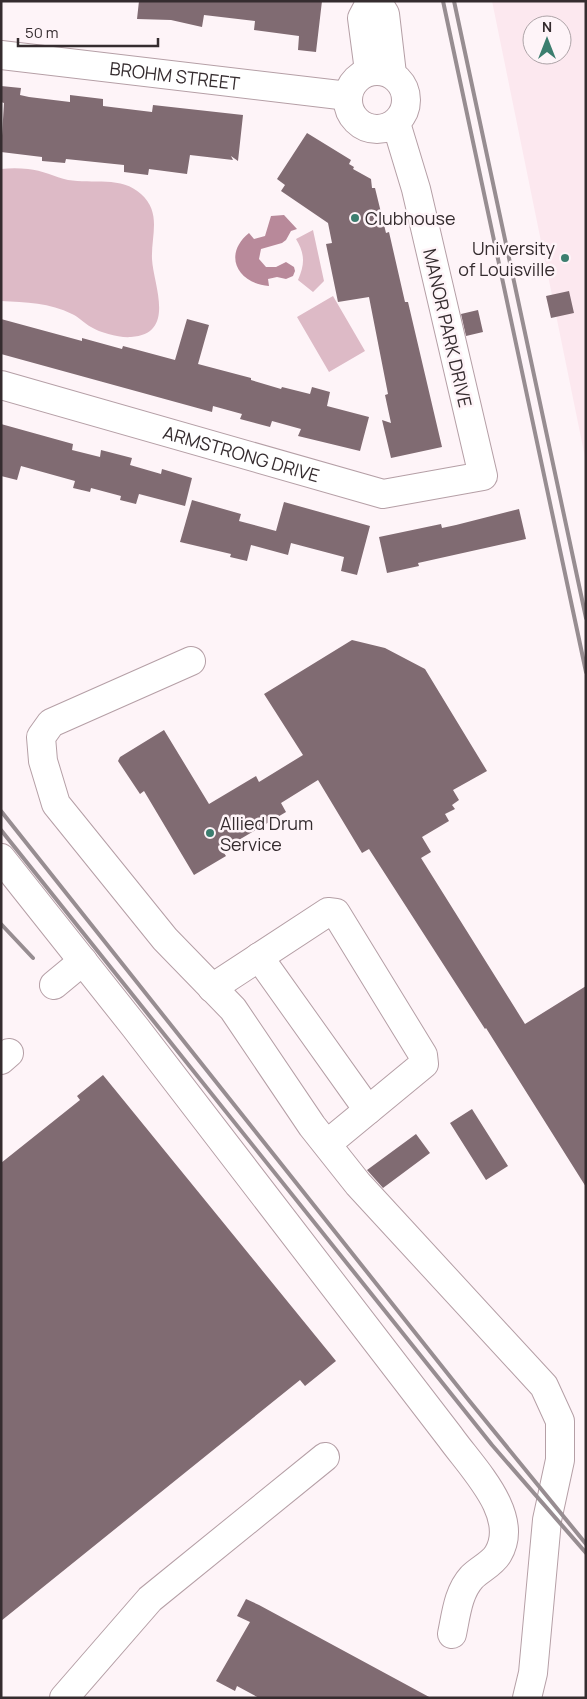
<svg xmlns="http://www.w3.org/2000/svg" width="587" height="1699" font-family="Manrope,sans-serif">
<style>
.built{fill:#fce8ef;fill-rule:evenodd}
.green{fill:#ddbac6}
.water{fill:#b8899a}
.building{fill:#806b72}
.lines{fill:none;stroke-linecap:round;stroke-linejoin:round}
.minor-casing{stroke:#b59fa6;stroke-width:30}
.minor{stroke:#fff;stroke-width:28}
.rail{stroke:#978d91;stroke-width:4}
.poi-dot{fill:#3c7e6f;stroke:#fef4f8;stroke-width:2}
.labels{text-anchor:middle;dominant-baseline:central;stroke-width:5;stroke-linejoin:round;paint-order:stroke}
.street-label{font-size:18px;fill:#352c2f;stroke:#fef4f8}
.poi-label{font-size:18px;fill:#352c2f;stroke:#fef4f8;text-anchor:start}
</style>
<rect width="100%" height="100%" fill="#fef4f8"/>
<path class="built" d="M492,1H586V462ZM532,25H562V55H532Z"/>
<path class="green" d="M1,169C10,168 19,168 28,169C42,170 55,177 68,180C92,184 122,176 141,194C162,213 151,235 152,259C153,284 177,334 131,337C119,338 101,333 91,327C84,323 79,317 72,314C50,303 26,302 1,301Z
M313,230L324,281L313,292L298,280C305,264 305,254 296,239Z
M333,296L365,351L329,372L297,317Z"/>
<path class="water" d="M284,215L297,229L291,231L286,240L282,243L261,249L259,259L266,267H276L286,262L294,267L295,271L293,276L286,279L277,277L268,279L269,286C238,284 222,255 249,233L254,239L265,236L271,216Z"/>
<path class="building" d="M139,1H322L316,52L298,50L299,36L254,30L255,21L204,15L202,27L171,20L137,19Z
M1,86L21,88L20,95L29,97L70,102V95L103,99V106L111,107L152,112L153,105L243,115L238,161L231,156L233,160L190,155L187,174L149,169L148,175L124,172V165L66,159L65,163L42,161V157L1,152L4,103L1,102Z
M307,133L351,160L349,164L354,167L353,169L371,179L372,188H375L386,233L389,232L405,302H408L442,447L391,458L382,420L391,423L385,395L388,394L369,297L338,302L326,244L332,243L328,223L281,191L285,185L277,179Z
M569,291L574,313L551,318L546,296Z
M478,310L483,332L466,336L461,314Z
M1,319L82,341V338L122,349L123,346L175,360L187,319L209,325L198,364L251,378V380L281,389L282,387L310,394L312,387L330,392L327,406L369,417L360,451L298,436L301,429L272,421L270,427L240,419L242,414L213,406L212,412L1,354Z
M1,424L73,444L72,450L100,457L101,450L132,458L130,465L161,474L162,469L192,478L185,506L139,494L136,504L120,500L121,496L91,488L90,492L73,488L75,481L21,466L17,480L1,476Z
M192,500L241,514L239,521L276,531L284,502L370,526L357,575L341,571L344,557L291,543L288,555L251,545L247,561L230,557L231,554L180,542Z
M519,509L526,539L418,563L419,566L387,573L379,537L441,524L442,528L456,525Z
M352,640L385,648L425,669L487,771L453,790L459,800L452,805L455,809L445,814L449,821L422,837L431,852L421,858L525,1024L586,986V1187L486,1028L485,1029L369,849L362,853L318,780L281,803L286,812L222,850L226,856L194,875L144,791L140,794L118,761L120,757L164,730L209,804L256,776L259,782L303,755L264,694Z
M103,1075L336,1361L305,1386L300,1380L1,1621V1163L80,1100L77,1096Z
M472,1109L508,1166L486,1180L450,1123Z
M416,1134L430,1153L383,1188L367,1170Z
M246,1599L259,1605L431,1698H259L237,1686L235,1691L216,1681L250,1622L237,1616Z"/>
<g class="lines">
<defs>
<g id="minor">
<path d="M377,1L385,14L392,74"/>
<path id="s1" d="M1,55L348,96"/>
<circle cx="377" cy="100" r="29"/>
<path d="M369,71L362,18L371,1"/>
<path id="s2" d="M1,385L383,494L483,476L416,189L396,123"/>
<path d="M191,661L51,723L41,737L43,761L56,804L165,939L233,1009L312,1126L358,1184L544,1386L560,1421V1460L547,1520L533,1673L527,1698"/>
<path d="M1,858L135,1027L450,1437C472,1468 521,1515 498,1554C492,1564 480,1569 472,1577C458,1592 456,1615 452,1634"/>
<path d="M259,957L368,1110"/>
<path d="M54,985L83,961"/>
<path d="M212,988L328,912L336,913L423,1055L424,1064L327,1144"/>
<path d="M1,1060L9,1053"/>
<path d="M64,1698L150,1599L325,1457"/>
</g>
</defs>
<use href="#minor" class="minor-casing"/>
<use href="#minor" class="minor"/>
<path class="rail" d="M443,1L586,672
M454,1L586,618
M1,811L467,1398L586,1544
M1,830L492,1445L586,1553
M1,924L33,958"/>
</g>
<g class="poi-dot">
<circle cx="355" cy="218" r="5"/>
<circle cx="565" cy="258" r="5"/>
<circle cx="210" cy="833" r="5"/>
</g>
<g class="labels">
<g class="street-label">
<text stroke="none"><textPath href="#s1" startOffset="175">BROHM STREET</textPath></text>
<text transform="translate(448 328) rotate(77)">MANOR PARK DRIVE</text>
<text stroke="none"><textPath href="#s2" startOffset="250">ARMSTRONG DRIVE</textPath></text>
</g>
<g class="poi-label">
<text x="365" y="218">Clubhouse</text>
<text x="555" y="248" text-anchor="end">University<tspan x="555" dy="21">of Louisville</tspan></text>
<text x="220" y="823">Allied Drum<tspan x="220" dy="21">Service</tspan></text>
</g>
</g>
<rect width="587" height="1699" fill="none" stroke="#352c2f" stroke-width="5"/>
<g transform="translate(547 40)"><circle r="24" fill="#fef4f8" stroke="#aea4a8"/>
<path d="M0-4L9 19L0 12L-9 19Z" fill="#3c7e6f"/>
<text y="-8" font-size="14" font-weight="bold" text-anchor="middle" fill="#352c2f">N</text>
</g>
<path d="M18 38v8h140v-8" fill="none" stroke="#352c2f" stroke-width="2.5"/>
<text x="25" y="38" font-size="15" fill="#352c2f" stroke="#fef4f8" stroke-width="4" paint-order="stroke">50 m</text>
</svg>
